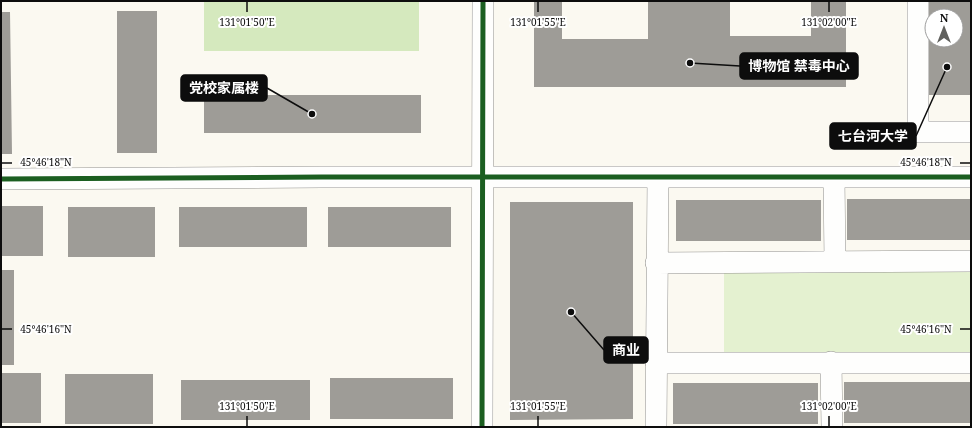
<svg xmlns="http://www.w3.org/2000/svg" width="972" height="428" font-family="'Noto Serif','Noto Sans SC',serif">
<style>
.green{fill:#e4f1d0}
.forest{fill:#d5e9be}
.building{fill:#9e9c97;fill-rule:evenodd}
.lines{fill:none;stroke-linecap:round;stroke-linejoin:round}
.minor-casing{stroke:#949390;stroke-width:22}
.minor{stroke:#fefefd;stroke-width:21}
.cycleway-casing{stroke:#fff;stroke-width:8}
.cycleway{stroke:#1b5e20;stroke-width:5}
.ticks{fill:none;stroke:#0d0d0d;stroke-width:1.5}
.ticks-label{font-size:10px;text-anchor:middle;fill:#0d0d0d;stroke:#fff;stroke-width:4;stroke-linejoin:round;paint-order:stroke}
.leader{fill:none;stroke:#0d0d0d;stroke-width:1.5}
.callout-dot{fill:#0d0d0d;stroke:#fff;stroke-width:1.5}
.callout{fill:#0d0d0d;stroke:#0d0d0d;stroke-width:1.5}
.callout-label{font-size:14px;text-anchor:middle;font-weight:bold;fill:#fff}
</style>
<rect width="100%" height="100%" fill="#fbf9f1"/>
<path class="green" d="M971,261V363H724V263Z"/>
<path class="forest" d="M204,1H419V51H204Z"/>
<path class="building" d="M534,1H562V39H648V1H730V36H811V1H846V87H534Z
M924,1H971V95H924ZM932,16H956V40H932Z
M117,11H157V153H117Z
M1,12H10L12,154H1Z
M204,95H421V133H204Z
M847,199H971V240H847Z
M676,200H821V241H676Z
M510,202H633V419L510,420Z
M1,206H43V256H1Z
M68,207H155V257H68Z
M179,207H307V247H179Z
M328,207H451V247H328Z
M1,270H14V365H1Z
M1,373H41V423H1Z
M65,374H153V424H65Z
M330,378H453V419H330Z
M181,380H310V420H181Z
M844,382H971V423H844Z
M673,383H818V424H673Z"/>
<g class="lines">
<defs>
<path id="minor" d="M918,1V132H971
M834,177L835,262
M1,179L322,177H971
M656,263L971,261
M831,362L832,427
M656,363H971
M482,427L483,1
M656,427L658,177"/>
</defs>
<use href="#minor" class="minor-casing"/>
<use href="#minor" class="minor"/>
<defs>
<path id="cycleway" d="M1,179L322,177H971
M482,427L483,1"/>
</defs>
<use href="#cycleway" class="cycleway-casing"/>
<use href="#cycleway" class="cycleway"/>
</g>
<path class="ticks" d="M247,2V12M538,2V12M829,2V12M2,163H12M960,163H970M2,329H12M960,329H970M247,416V426M538,416V426M829,416V426"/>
<g class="ticks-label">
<text x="247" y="26">131°01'50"E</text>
<text x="538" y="26">131°01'55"E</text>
<text x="829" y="26">131°02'00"E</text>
<text x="46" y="166">45°46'18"N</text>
<text x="926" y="166">45°46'18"N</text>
<text x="46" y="333">45°46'16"N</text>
<text x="926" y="333">45°46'16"N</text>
<text x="247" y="410">131°01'50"E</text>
<text x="538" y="410">131°01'55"E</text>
<text x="829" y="410">131°02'00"E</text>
</g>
<path class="leader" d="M690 63L740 66M312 114L267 88M947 67L916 136M571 312L604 350"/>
<g class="callout-dot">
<circle cx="690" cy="63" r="4"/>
<circle cx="312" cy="114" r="4"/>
<circle cx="947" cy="67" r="4"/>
<circle cx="571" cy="312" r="4"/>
</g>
<g class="callout">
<rect x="740" y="53" width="118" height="26" rx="4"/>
<rect x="181" y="75" width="86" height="26" rx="4"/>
<rect x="830" y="123" width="86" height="26" rx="4"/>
<rect x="604" y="337" width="44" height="26" rx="4"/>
</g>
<g class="callout-label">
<text x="799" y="71">博物馆 禁毒中心</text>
<text x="224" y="93">党校家属楼</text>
<text x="873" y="141">七台河大学</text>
<text x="626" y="355">商业</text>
</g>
<rect width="972" height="428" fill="none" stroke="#0d0d0d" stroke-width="4"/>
<g transform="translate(944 28)"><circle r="19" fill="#ffffff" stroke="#9e9e9e"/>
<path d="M0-3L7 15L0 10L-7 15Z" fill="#60605d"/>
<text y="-6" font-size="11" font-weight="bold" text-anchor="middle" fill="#0d0d0d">N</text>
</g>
</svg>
